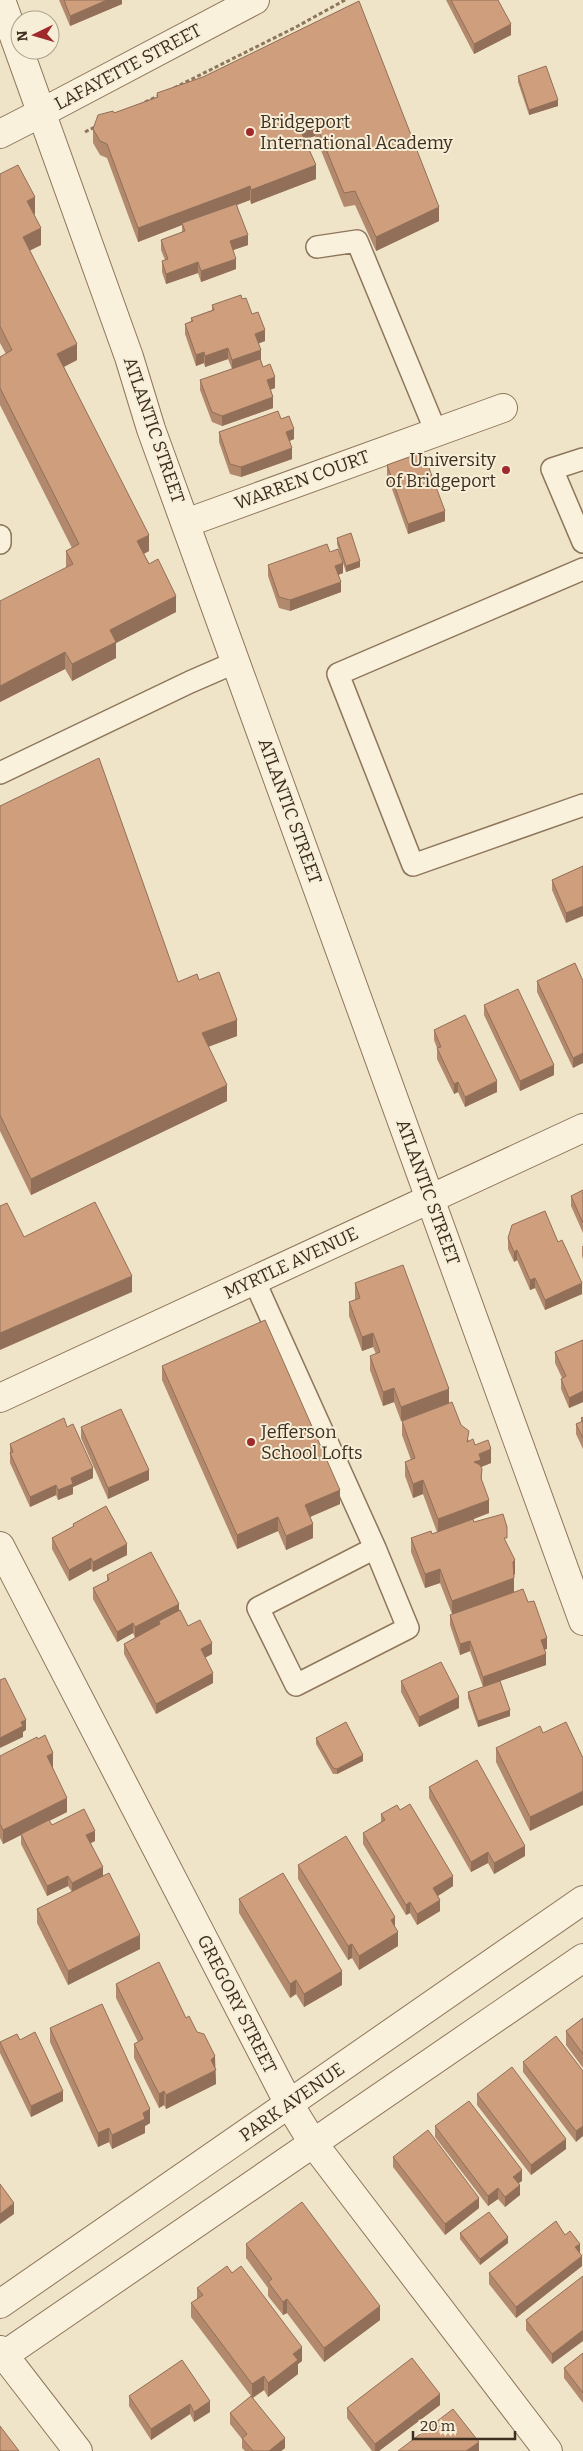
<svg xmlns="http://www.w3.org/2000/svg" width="583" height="2451" font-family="Bitter,serif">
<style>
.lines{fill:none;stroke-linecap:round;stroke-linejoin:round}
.service-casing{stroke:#8d765c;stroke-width:24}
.minor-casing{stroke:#8d765c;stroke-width:30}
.tertiary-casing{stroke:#8d765c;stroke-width:30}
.path{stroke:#8d765c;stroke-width:3;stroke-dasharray:4 2.5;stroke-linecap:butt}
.service{stroke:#faf1dc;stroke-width:21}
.minor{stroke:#faf1dc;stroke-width:28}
.tertiary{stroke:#faf1dc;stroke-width:28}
.wall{fill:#b2896c}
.shaded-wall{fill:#916f58}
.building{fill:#cf9f7d;stroke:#916f58}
.poi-dot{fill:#9e2a2b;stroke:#f7eed8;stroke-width:2}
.labels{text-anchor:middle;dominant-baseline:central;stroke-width:4;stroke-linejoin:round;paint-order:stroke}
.street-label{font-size:18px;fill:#3d2e20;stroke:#f7eed8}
.poi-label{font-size:18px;fill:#3d2e20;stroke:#f7eed8;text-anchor:start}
</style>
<rect width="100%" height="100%" fill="#f0e4c8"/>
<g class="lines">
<defs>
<path id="service" d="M317,247L357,241L436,432
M583,459L552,469L583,542
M0,536V543
M583,569L338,674L413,865L583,805
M0,773L190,682L236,662
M254,1280L375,1548L258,1608L296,1685L408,1628L375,1548"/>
<path id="minor" d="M41,113L255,0
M186,523L503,408
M0,1398L583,1128
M0,1546L289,2104L313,2143L548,2451
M0,2350L78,2451"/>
<path id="tertiary" d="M1,0L129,357L151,429L583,1621
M0,134L41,113
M0,2304L583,1900
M0,2358L583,1958"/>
</defs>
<use href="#service" class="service-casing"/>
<use href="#minor" class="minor-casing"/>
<use href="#tertiary" class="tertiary-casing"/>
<path class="path" d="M174,88L296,27L345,0
M145,102L160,95
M85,132L97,126"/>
<use href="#service" class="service"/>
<use href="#minor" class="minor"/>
<use href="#tertiary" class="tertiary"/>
</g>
<path class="wall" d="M59,0H122V4L70,26Z
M446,0H498L511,35L474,54Z
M359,1L439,221L376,251L355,205L344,207L315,136L305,139L316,179L251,204L250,200L237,205L248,245L233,250L236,269L201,282L198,273L166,284L162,272V261L165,260L161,250V240L182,232V225L138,242L107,158L100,155L93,143V129L114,113L157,97V93L203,77Z
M518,76L558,106L529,115L518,82Z
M0,174L35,214H34L41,245L30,250L77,360L64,367L149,551L144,554L176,612L116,643V658L72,681L65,669L0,702L66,567V551L72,548L0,405V357L6,354L0,343Z
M242,299L252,314L265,341L258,343L261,360L263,367L275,388L271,389L273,408L222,426L212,422L200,390V380L232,369L228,359L205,367L204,363L196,366L185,334V324L191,321V318L212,310V305Z
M281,419L294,439L290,441L292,459L241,477L230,474L219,442V432Z
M387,465L445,521L408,534L387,475Z
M337,538L360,567L346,572L343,563V573L338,575L341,592L290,611L279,608L268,576V565L330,552L343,562L337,544Z
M0,806L178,982L199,980L237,1036L208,1047L227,1101L31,1195L0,1131Z
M583,866L566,923L552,890V880Z
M575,963L573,1068L537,992V981Z
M484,1005L554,1075L520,1091L484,1015Z
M434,1030L497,1092L465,1107L458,1092L454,1094L437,1059V1048L434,1040Z
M583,1190V1233L571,1206V1196Z
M508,1238L558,1242L582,1294L545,1310L535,1288L530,1290L517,1260L514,1262L508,1249Z
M582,1246H583V1259L582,1256Z
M355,1283L449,1403L461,1425L469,1441L475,1445L491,1463L481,1467L482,1482L489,1513L473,1519L474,1522L507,1544L515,1574L513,1575L514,1592L547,1649H544L546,1665L483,1687L470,1651L460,1655L450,1625V1615L452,1614L440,1583L425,1588L411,1552V1538L432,1534L437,1532L423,1494L413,1498L405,1476V1462L411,1460L402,1435V1421L417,1415L401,1421L394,1402L383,1406L370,1370V1356L376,1354L373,1347L362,1351L349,1316V1302L355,1300Z
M583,1340V1402L569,1408L561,1389V1379L562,1378L555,1363V1352Z
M162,1366L340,1504L310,1517L313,1538L286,1550L278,1531L237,1549L162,1380Z
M583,1417V1449L576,1434V1424L581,1422V1418Z
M67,1427L93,1478L73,1487V1494L58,1500L56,1495L30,1507L10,1463V1444Z
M81,1427L149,1480L108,1499L81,1438Z
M73,1524L127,1555L93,1572L91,1569L69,1581L52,1549V1538L73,1527Z
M107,1575L179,1611L188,1626L212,1654L205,1657L213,1683L156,1714L124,1654V1644L135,1638L133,1633L117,1642L93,1599V1588L107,1581Z
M401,1681L459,1708L419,1727L401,1692Z
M468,1692L510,1716L478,1727L468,1698Z
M543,1733L530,1831L496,1762V1748Z
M316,1738L363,1761L337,1774H333L316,1744Z
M0,1756L53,1767H52L67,1812L49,1821L52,1825L95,1841L91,1843L103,1876L140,1949L68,1985L37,1923V1909L72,1892L68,1886L47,1896L21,1844V1835L3,1844L0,1838Z
M429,1787L525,1856L494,1874L488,1863L471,1872L429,1798Z
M381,1814L453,1886L438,1896L440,1911L417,1925L410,1913L406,1915L363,1844V1833L381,1822Z
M298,1865L395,1927L398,1946L359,1970L352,1958L348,1960L298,1879Z
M239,1899L342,1985L304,2007L296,1994L290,1998L239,1913Z
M116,1984L186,2018L215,2068L216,2084L166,2109L164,2105L159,2108L134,2058V2044L138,2042L116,1998Z
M583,2018V2068L566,2045V2031Z
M50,2028L150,2123L145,2126V2133L112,2149L109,2142L98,2147L50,2042Z
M20,2040L63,2101L31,2117L0,2053V2042Z
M523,2062L583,2071L576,2142L523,2072Z
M477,2094L566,2149L531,2175L477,2105Z
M435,2126L522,2181L518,2183L520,2195L505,2207L498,2199L488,2206L435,2137Z
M393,2157L479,2208L445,2235L393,2167Z
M460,2233L508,2243L480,2265L460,2239Z
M246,2244L380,2320L324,2362L287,2313L283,2315L268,2296V2288L246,2258Z
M580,2254L582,2266L516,2318L489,2284V2273Z
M232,2273L302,2361L298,2364V2374L268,2397L264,2390L253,2398L285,2448L281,2451H245L242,2448V2439L230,2424V2413L251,2396L191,2317V2303L197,2299V2288Z
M583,2276L552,2364L526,2330V2320Z
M583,2353V2403L564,2378V2368Z
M182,2360L210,2412L194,2422L190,2414L151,2440L129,2406V2396Z
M440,2405L379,2451H372L347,2418V2408Z"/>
<path class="shaded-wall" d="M107,0H122V4L70,26V16Z
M511,24V35L474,54V44Z
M558,100V106L529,115V110Z
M315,122V136L299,141V127Z
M316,165V179L251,204V190Z
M250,186V200L183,225L182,223V225L138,242V228Z
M35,197V214L27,217V201Z
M439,207V221L376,251V237Z
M41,228V245L23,254V237Z
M248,235V245L230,251V241Z
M236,259V269L201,282V271Z
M198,262V273L166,284V274Z
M265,330V341L255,345V334Z
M77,344V360L57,370V354Z
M228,348V359L205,367V356Z
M261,350V360L232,371V360Z
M204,352V363L196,366V355Z
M275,377V388L267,391V380Z
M273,397V408L222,426V416Z
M294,429V439L286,442V432Z
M292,448V459L241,477V467Z
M445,511V521L408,534V524Z
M149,535V551L137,557V541Z
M360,561V567L346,572V566Z
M343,563V573L335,576V566Z
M341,582V592L290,611V600Z
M176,596V612L116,643V658L72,681V664L110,630Z
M65,652V669L0,702V686Z
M583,906V916L566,923V913Z
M237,1020V1036L202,1049V1033Z
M583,1053V1063L573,1068V1058Z
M554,1065V1075L520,1091V1081Z
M497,1081V1092L465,1107V1097Z
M458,1082V1092L454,1094V1084Z
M227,1085V1101L31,1195V1179Z
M517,1250V1260L514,1262V1252Z
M132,1276V1292L0,1350V1333Z
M535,1278V1288L530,1290V1280Z
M582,1283V1294L545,1310V1300Z
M373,1333V1347L362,1351V1337Z
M394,1388V1402L383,1406V1392Z
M449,1389V1403L401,1421V1407Z
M583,1391V1402L569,1408V1398Z
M491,1449V1463L481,1467L474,1462L479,1454Z
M93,1468V1478L73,1487V1494L58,1500V1490L71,1478Z
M149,1470V1480L108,1499V1488Z
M423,1480V1494L413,1498V1484Z
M56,1485V1495L30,1507V1497Z
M340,1490V1504L305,1519V1505Z
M489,1500V1513L438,1533V1519Z
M278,1517V1531L237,1549V1535Z
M313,1524V1538L286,1550V1536Z
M127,1544V1555L93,1572V1562Z
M91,1558V1569L69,1581V1570Z
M515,1560V1574L513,1576V1562Z
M440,1569V1583L425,1588V1574Z
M514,1578V1592L452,1615V1601Z
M179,1604V1614L159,1621V1625L135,1638V1627Z
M133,1623V1633L117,1642V1632Z
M547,1638V1649L541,1651V1640Z
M470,1641V1651L460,1655V1644Z
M212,1643V1654L201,1660V1649Z
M546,1654V1665L483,1687V1677Z
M213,1673V1683L156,1714V1704Z
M459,1697V1708L419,1727V1717Z
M510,1710V1716L478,1727V1721Z
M26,1720V1730L23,1732V1737L0,1748V1738L21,1722Z
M53,1753V1767L47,1770V1756Z
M363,1755V1761L337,1774V1769Z
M583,1791V1805L530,1831V1817Z
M67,1798V1812L3,1844V1830Z
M95,1831V1841L86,1845V1835Z
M525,1846V1856L494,1874V1863Z
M488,1852V1863L471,1872V1862Z
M103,1867V1878L72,1893V1883Z
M68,1876V1886L47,1896V1886Z
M453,1876V1886L433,1899V1888Z
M440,1900V1911L417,1925V1914Z
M410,1902V1913L406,1915V1905Z
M395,1917V1931L391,1920Z
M398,1932V1946L359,1970V1956Z
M140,1935V1949L68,1985V1971Z
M352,1944V1958L348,1960V1946Z
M342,1971V1985L304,2007V1994Z
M296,1980V1994L290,1998V1984Z
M215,2056L216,2084L166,2109V2095L211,2060Z
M63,2091V2101L31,2117V2106Z
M164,2091V2105L159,2108V2094Z
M150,2109V2123L145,2126V2133L112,2149V2135L143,2113Z
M583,2126V2136L576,2142V2131Z
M109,2128V2142L98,2147V2133Z
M566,2139V2149L531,2175V2165Z
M522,2170V2181L513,2187V2177Z
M520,2185V2195L505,2207V2197Z
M498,2188V2199L488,2206V2196Z
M479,2198V2208L445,2235V2224Z
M14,2203V2214L0,2224V2214Z
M508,2237V2243L480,2265V2259Z
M580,2244V2254L575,2247Z
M582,2256V2266L516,2318V2307Z
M287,2299V2313L283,2315V2302Z
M380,2306V2320L324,2362V2348Z
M583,2330V2341L552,2364V2354Z
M302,2347V2361L298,2364V2374L268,2397V2383L293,2354Z
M264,2376V2390L252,2398V2384Z
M440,2394V2405L379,2451H375V2444Z
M210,2401V2412L194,2422V2412Z
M190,2404V2414L151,2440V2429Z
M285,2438V2448L281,2451H269Z
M479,2442V2451H466Z"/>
<path class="building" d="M64,0H107L70,16Z
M451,0H498L511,24L474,44Z
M359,1L439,207L376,237L355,191L344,193L315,122L299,127L316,165L251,190L250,186L240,190L138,228L107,144L100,141L93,129L98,115L113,111L114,113L158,97L157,93L203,77Z
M546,66L558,100L529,110L518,76Z
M18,165L35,197L27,201L41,228L23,237L77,344L57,354L149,535L137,541L149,564L158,559L176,596L110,630L116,642L72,664L65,652L0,686V601L73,564L66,551L79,544L0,388V357L12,350L0,326V174Z
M236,204L248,235L230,241L236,259L201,271L198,262L166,274L162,261L168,259L161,240L185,231L182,223Z
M241,295L242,299L246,298L252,314L258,312L265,330L255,334L261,350L232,360L228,348L205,356L204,352L196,355L185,324L193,321L191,318L214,310L212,305Z
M260,359L263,367L270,364L275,377L267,380L273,397L222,416L212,412L200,380Z
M278,411L281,419L289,416L294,429L286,432L292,448L241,467L230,464L219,432Z
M423,452L445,511L408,524L387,465Z
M351,533L360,561L346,566L337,538Z
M327,544L330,552L338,549L343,563L335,566L341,582L290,600L279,597L268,565Z
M99,758L178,982L197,974L199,980L219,972L237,1020L202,1033L227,1085L31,1179L0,1115V806Z
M583,866V906L566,913L552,880Z
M575,963L583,981V1053L573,1058L537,981Z
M518,989L554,1065L520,1081L484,1005Z
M465,1015L497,1081L465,1097L458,1082L454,1084L437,1048L441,1047L434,1030Z
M583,1190V1223L571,1196Z
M95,1202L132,1276L0,1333V1206L7,1203L24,1237Z
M545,1211L558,1242L562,1240L582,1283L545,1300L535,1278L530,1280L517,1250L514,1252L508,1238L512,1225Z
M403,1265L449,1389L401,1407L394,1388L383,1392L370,1356L380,1352L373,1333L362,1337L349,1302L360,1298L355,1283Z
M265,1320L340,1490L305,1505L313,1524L286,1536L278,1517L237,1535L162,1366Z
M583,1340V1391L569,1398L561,1379L566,1376L555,1352Z
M452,1402L461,1425L469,1431L467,1442L473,1439L475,1445L488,1440L491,1449L479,1454L481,1460L474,1462L480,1465L482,1469L481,1478L489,1500L438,1519L423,1480L413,1484L405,1462L415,1458L402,1421Z
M121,1409L149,1470L108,1488L81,1427Z
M583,1417V1438L576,1424L583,1421L581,1418Z
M64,1418L67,1427L73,1424L93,1468L71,1478L73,1484L58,1490L56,1485L30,1497L10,1453L13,1452L10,1444Z
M106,1506L127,1544L93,1562L91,1558L69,1570L52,1538L74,1526L73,1524Z
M503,1514L507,1527V1538H504L515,1560L513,1562L514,1578L452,1601L440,1569L425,1574L411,1538L431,1531L432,1534L473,1519L474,1522Z
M151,1552L179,1604L135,1627L133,1623L117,1632L93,1588L109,1580L107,1575Z
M523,1589L528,1602L534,1601L547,1638L541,1640L546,1654L483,1677L470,1641L460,1644L450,1615Z
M180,1610L188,1626L200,1620L212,1643L201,1649L213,1673L156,1704L124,1644L160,1624L159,1621Z
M441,1662L459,1697L419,1717L401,1681Z
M5,1678L26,1720L21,1722L23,1726L0,1738V1680Z
M500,1681L510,1710L478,1721L468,1692Z
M346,1722L363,1755L337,1769L333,1768L316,1738Z
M566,1722L583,1758V1791L530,1817L496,1748L540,1726L543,1733Z
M45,1735L53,1753L47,1756L67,1798L3,1830L0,1824V1756L37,1737L38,1739Z
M477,1760L525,1846L494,1863L488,1852L471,1862L429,1787Z
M410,1804L453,1876L433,1888L440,1900L417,1914L410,1902L406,1905L363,1833L385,1820L381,1814L397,1805L400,1810Z
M84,1809L95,1831L86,1835L103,1867L72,1883L68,1876L47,1886L21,1834L49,1820L52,1825Z
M346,1836L395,1917L391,1920L398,1932L359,1956L352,1944L348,1946L298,1865Z
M109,1873L140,1935L68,1971L37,1909Z
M283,1873L342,1971L304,1994L296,1980L290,1984L239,1899Z
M159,1962L186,2018L189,2016L197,2032L204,2034L215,2056L211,2060L216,2070L166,2095L164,2091L159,2094L134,2044L143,2039L116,1984Z
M102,2004L150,2109L143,2113L145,2119L112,2135L109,2128L98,2133L50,2028Z
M583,2018V2054L566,2031Z
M35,2032L63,2091L31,2106L0,2042L17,2034L20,2040Z
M556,2036L583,2071V2126L576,2131L523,2062Z
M512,2067L566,2139L531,2165L477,2094Z
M469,2101L522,2170L513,2177L520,2185L505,2197L498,2188L488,2196L435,2126Z
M428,2130L479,2198L445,2224L393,2157Z
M0,2184L14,2203L0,2214Z
M302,2202L380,2306L324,2348L287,2299L283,2302L268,2282L272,2279L246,2244Z
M489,2212L508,2237L480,2259L460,2233Z
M556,2221L565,2235L570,2231L580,2244L575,2247L582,2256L516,2307L489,2273Z
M227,2266L232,2273L241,2266L302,2347L293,2354L298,2360L268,2383L264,2376L252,2384L191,2303L203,2295L197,2288Z
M583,2276V2330L552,2354L526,2320Z
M583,2353V2393L564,2368Z
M412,2358L440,2394L375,2444L347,2408Z
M182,2360L210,2401L194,2412L190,2404L151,2429L129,2396Z
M251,2396L285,2438L269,2451H253L242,2438L247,2434L230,2413Z
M453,2409L479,2442L466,2451H398Z
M0,2426L19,2451H0Z"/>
<g class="poi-dot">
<circle cx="250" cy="132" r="5"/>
<circle cx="506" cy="470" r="5"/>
<circle cx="251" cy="1442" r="5"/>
</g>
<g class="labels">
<g class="street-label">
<text transform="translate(128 67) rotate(-28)">LAFAYETTE STREET</text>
<text transform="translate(154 430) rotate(71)">ATLANTIC STREET</text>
<text transform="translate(302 480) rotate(-20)">WARREN COURT</text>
<text transform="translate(290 811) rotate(70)">ATLANTIC STREET</text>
<text transform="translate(428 1192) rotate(70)">ATLANTIC STREET</text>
<text transform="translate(291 1263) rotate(-25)">MYRTLE AVENUE</text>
<text transform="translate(237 2004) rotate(63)">GREGORY STREET</text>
<text transform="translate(292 2102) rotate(-35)">PARK AVENUE</text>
</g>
<g class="poi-label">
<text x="260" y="122">Bridgeport<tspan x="260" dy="21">International Academy</tspan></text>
<text x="496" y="460" text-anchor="end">University<tspan x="496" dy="21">of Bridgeport</tspan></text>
<text x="261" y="1432">Jefferson<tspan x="261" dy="21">School Lofts</tspan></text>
</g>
</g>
<g transform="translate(35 35) rotate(265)"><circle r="24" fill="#f7eed8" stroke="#ada18e"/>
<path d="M0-4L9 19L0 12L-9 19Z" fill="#9e2a2b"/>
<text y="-8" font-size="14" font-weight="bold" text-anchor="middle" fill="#3d2e20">N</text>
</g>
<path d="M413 2431v8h102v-8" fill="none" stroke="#3d2e20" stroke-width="2.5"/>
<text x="420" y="2431" font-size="15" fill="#3d2e20" stroke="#f7eed8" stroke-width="4" paint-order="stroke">20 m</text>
</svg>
